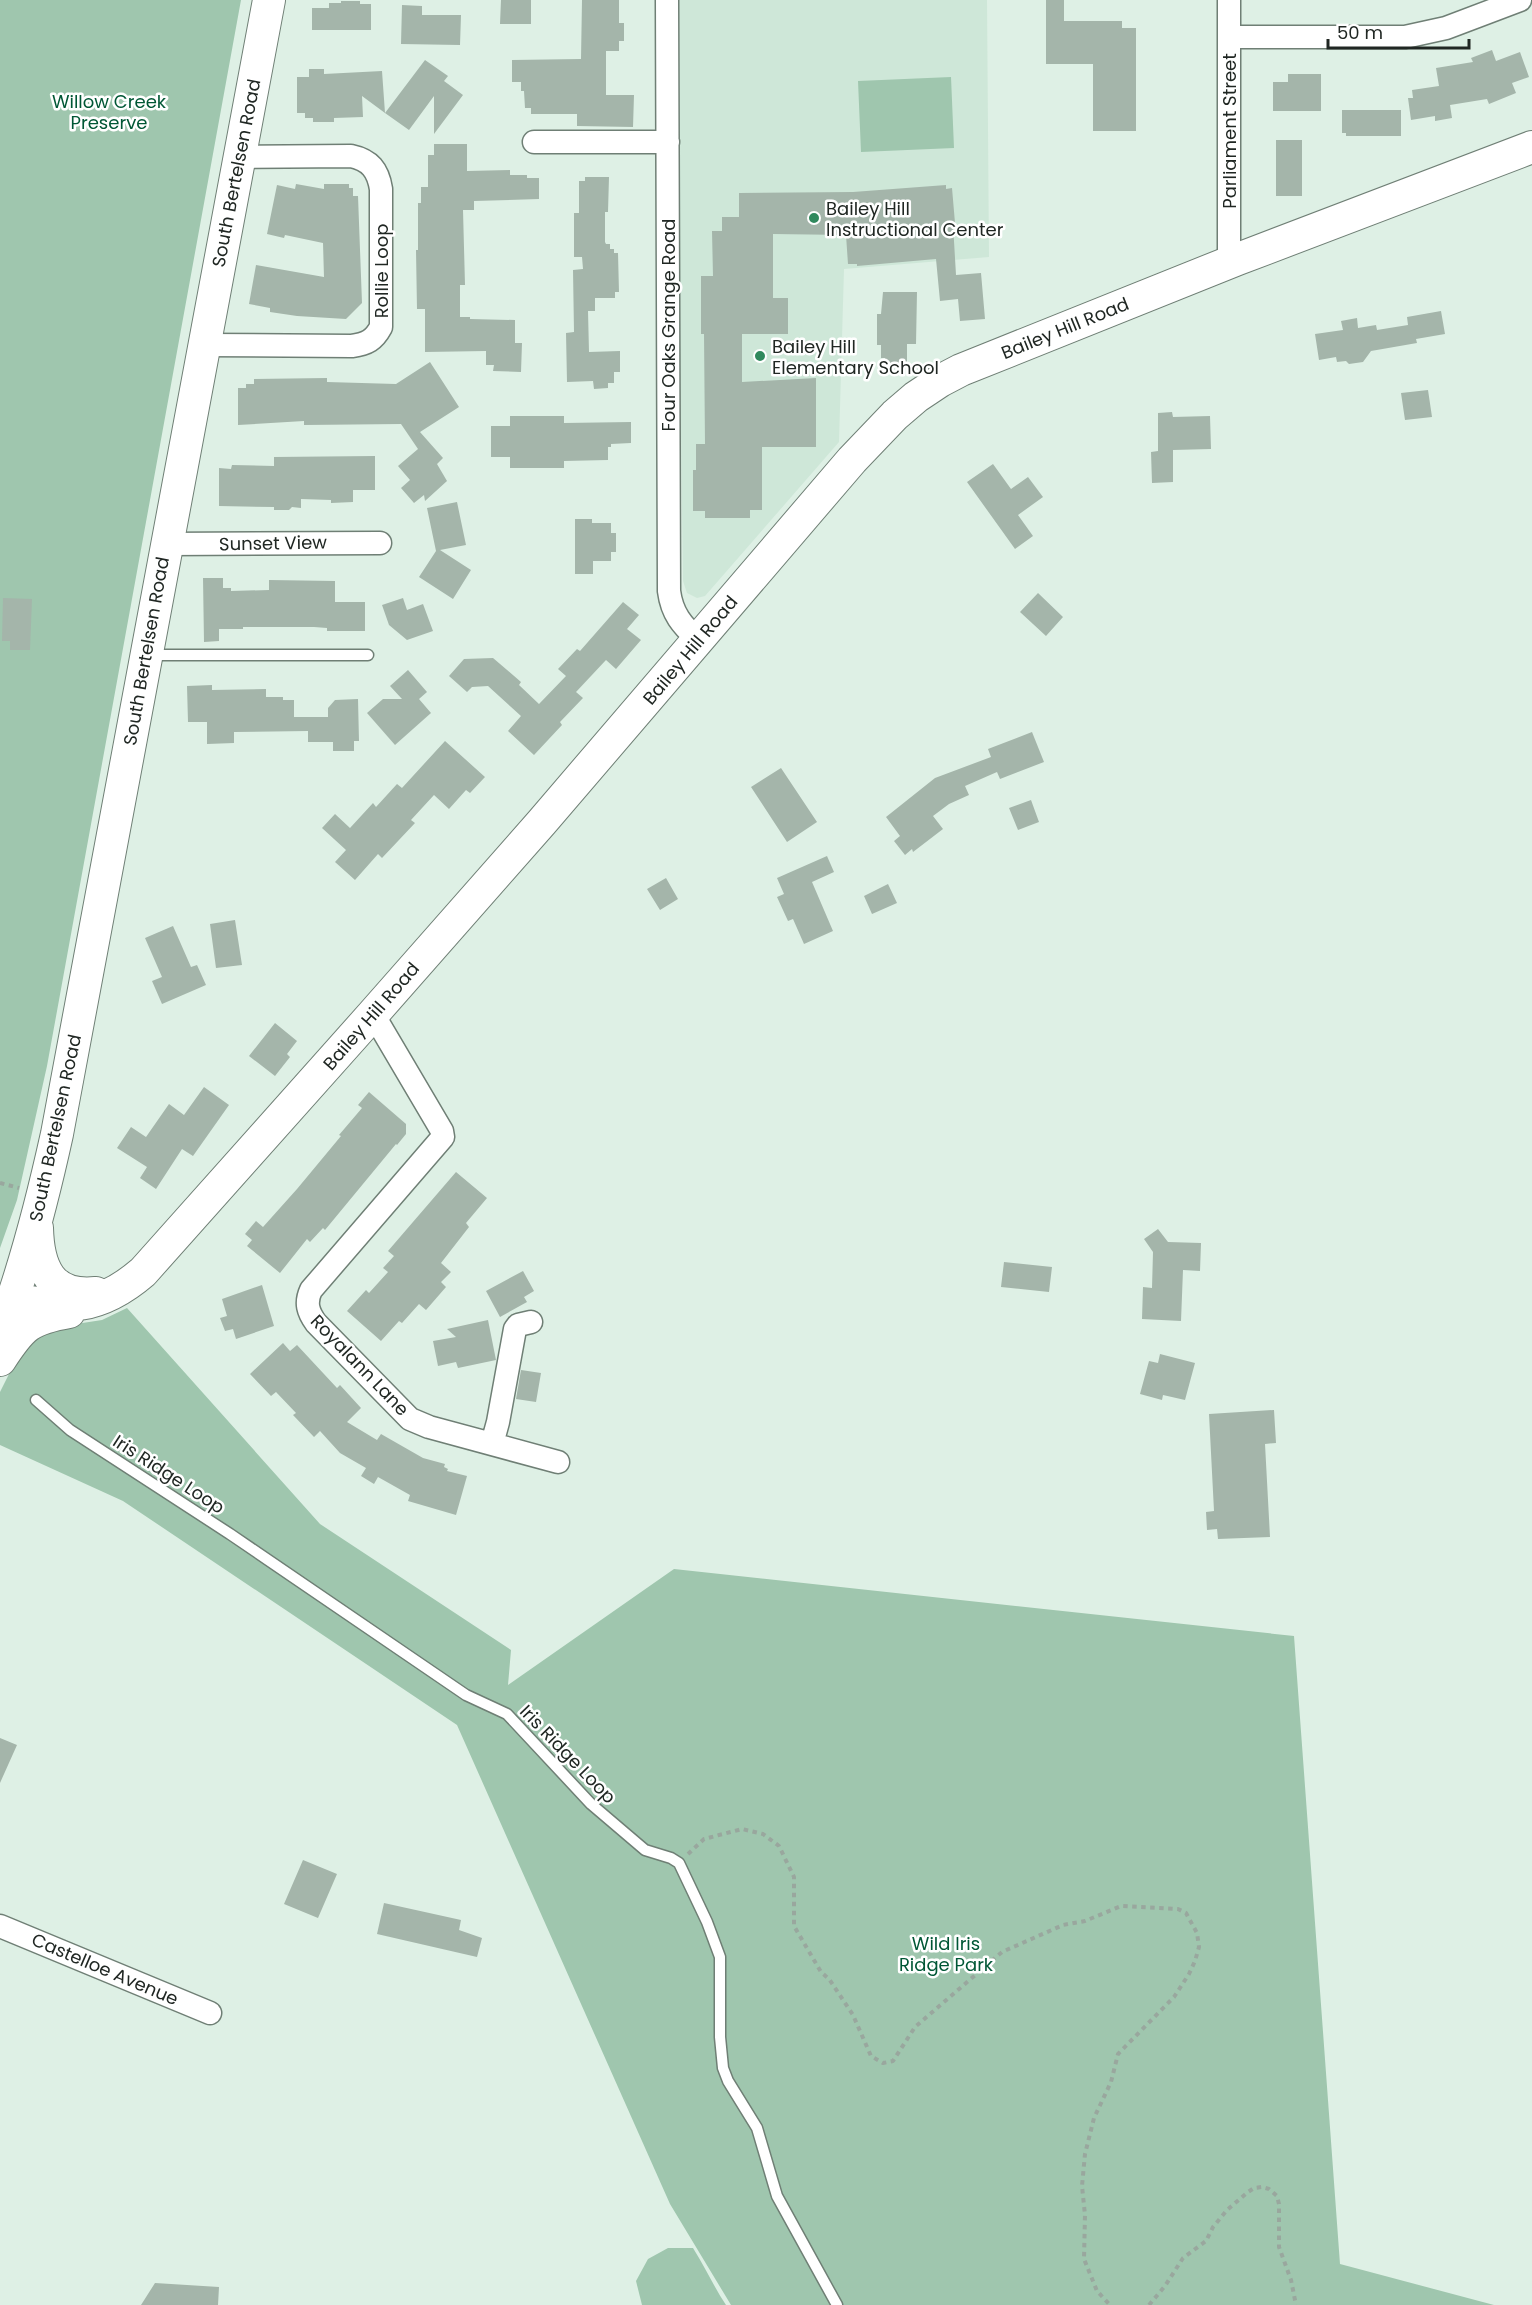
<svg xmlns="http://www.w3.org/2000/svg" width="1532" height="2305" font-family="Poppins,sans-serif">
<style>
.built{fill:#cee7d8}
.green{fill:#9fc6ae}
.building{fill:#a4b5aa}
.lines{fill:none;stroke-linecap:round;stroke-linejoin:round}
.lane-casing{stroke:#6f7f75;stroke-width:13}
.street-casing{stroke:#6f7f75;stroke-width:25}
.secondary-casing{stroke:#6f7f75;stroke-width:34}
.path{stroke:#99a79e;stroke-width:4;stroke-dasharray:4.5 4.5;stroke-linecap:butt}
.lane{stroke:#fff;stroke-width:10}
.street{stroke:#fff;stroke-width:22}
.secondary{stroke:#fff;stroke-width:32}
.poi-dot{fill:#30895d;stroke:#fff;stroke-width:2}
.labels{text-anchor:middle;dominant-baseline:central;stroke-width:5;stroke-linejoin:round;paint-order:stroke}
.park-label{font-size:18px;fill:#005735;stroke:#fff}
.street-label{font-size:18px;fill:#202723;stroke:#fff}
.poi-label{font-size:18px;fill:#202723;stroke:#fff;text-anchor:start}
</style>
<rect width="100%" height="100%" fill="#def0e5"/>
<path class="built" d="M675,0H987L989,257L844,269L839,442L705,596L697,598L687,593L683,581Z"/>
<path class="green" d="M0,0H241L47,1066L17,1200L0,1248Z
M951,77L954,148L861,152L858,81Z
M127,1308L320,1524L511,1650L508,1685L674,1569L1294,1636L1340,2264L1494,2305H731L670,2204L457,1725L123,1501L0,1445V1392L16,1360L36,1334L63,1326L102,1320Z
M668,2248H693C705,2267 714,2287 726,2305H642L636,2281L648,2259Z"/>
<path class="building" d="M501,0H531V24H500Z
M582,0H619V23H624V41H619V51H606V95H634L633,127L577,126V114H531V108H525L524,91H521V82H512V60L581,59Z
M1046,0H1064V21H1122V28H1136V131H1093V64H1046Z
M341,1H360V4H371V30H312V8H329V3H341Z
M402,5L422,6V15H461L460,45L401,44Z
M1492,50L1496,61L1520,52L1529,77L1512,83L1516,93L1489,104L1487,99L1450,105L1452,118L1435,121V116L1411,120L1408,98H1413L1412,90L1439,86L1436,68L1473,62L1471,58Z
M425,60L448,76L444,81L463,95L434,134V96L409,130L385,113Z
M309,69H324V74L382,71L385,113L362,96L363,117L334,118V122H313V118H305V113H297V77H309Z
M1288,74H1321V111H1273V82H1288Z
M1342,110H1401V136H1346V133H1342Z
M1276,140H1302V196H1276Z
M434,144H467V171L510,170V175H527V178H539V199L474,201V210H463L465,285H460V317H470V319L515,320V343H522L521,372L493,371L494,365H486V351L425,352V309H417L416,250H418V203H421V187H428V155H434Z
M585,177H609L608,212H605V242L606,244H610V249H614V253H618L619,292H615V298H595V311H588L589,352L620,351V372H614V383H608V388L594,389L593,381L567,382L566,333L574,332L573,270L583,269L582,257H574V213H579V181H585Z
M296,184L324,189V184H349V188H353V196H358L362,303L346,319L297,316L270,312V308L249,304L256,265L324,277L323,243L285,235L284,238L267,234L277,185L295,189Z
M946,185V189L952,188L955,223L953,224L956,275L981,273L985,319L960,321L958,299L940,301L936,259L857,266V264H848L846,235L773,234V298H788V334H742V382L816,378V447H762V510H750V518H705V511H693V470H696V444H705L704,334H701V276H713L712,231H722V217H739V193L853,192Z
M883,292H917L916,344H907V365H885V358H881V345H877V314H881Z
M1441,311L1445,334L1416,339L1417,343L1371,351L1363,362L1349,364L1346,361L1337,362L1336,357L1319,360L1315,334L1343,330L1341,321L1357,318L1358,328L1376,325L1377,330L1408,325L1407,317Z
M430,362L459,407L420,432L443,458L437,464L447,481L425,501L424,495L414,503L401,488L410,480L398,466L418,449L401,424L304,425V421L238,425V388H246V384H254V379L327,378V382L396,384Z
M1428,390L1432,417L1405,420L1401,393Z
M1172,412L1173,417L1210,416L1211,449L1173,450V482L1152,483L1151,452L1158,451V413Z
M510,416H564V423L631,422V443L611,444V447H608V460L564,461V468H510V457H491V426H510Z
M375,456V490H353V502L331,503V500L301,499V508L292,507L289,510H274V507L219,506V468L231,469L232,465L274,466V457Z
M993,464L1011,489L1028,477L1043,497L1018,515L1033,536L1015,549L967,482Z
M457,502L466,545L440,550L471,570L453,599L419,577L436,551L427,508Z
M575,519H592V523H611V533H616V552H611V561H593V574H575Z
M203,578H223V588H231V591L269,590V580L335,581V602H365V631H327V628L314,627H243V629H219V641L204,642Z
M1038,593L1063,617L1046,636L1020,612Z
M3,598L32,599L30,650H10V641H2Z
M403,598L407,610L423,604L433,631L407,640L389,625L382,605Z
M623,602L639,615L627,629L641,640L616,669L606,660L576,692L583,698L560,722L562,725L534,755L508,731L521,716L488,686L472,687L467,692L449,676L464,659L493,658L521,682L519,685L539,704L566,676L558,669L577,649L580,651Z
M408,670L427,692L419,699L431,713L395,745L367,713L383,699H402L390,686Z
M212,685V690L266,689V697H283V700H294V717H328V708L335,700L358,699L359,741H354V751H333V742H308V731L234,732V743L207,744V722H188L187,686Z
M1032,732L1044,762L1000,779L997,772L965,786L969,795L949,804L933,816L943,829L913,852L912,849L905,855L894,841L900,836L886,817L935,778L991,757L988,749Z
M445,741L485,777L470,793L466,790L449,809L434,795L411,820L415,823L382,858L378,854L355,880L335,862L346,850L322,828L335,814L350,828L373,803L376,807L397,784L402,788Z
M781,768L817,822L787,842L751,787Z
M1031,800L1039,822L1018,830L1009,808Z
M827,856L834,872L812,882L833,931L804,944L793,919L788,921L777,897L784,894L777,878Z
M666,878L678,899L660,910L647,889Z
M888,884L897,903L872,914L864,896Z
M235,920L242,965L216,968L210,924Z
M173,926L191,967L197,965L206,985L162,1004L152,981L162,977L145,938Z
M275,1023L297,1041L287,1054L290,1057L275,1076L249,1056Z
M204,1087L229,1105L193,1156L182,1149L156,1189L140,1178L147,1167L117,1148L131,1127L146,1137L169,1104L184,1115Z
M369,1092L406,1124V1134L397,1145L396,1144L325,1230L323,1228L310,1242L307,1239L280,1273L247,1246L252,1240L245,1234L256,1221L263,1227L297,1189L341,1136L339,1135L362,1108L358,1105Z
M456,1172L487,1198L466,1223L469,1227L441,1263L451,1272L441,1282L446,1287L426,1310L419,1304L402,1323L399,1321L381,1341L347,1311L366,1290L369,1293L388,1272L383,1268L394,1256L388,1251Z
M1158,1229L1168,1242L1201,1243L1200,1271L1183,1270L1181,1321L1142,1319L1143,1287L1152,1288L1153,1252L1144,1239Z
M1004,1262L1052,1267L1049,1292L1001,1287Z
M523,1271L534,1291L524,1297L527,1302L500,1317L486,1291Z
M262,1285L274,1326L236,1339L233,1329L225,1331L220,1318L227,1316L222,1299Z
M488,1320L496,1360L458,1368L456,1362L438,1366L433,1341L456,1337L447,1329Z
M283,1343L290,1351L297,1345L337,1388L340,1385L361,1408L347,1422L377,1440L381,1434L423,1458L445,1464L444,1467L448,1469L447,1471L467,1476L456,1515L408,1501L410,1495L378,1477L374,1484L361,1476L366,1468L340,1453L320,1431L314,1437L293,1415L296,1413L276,1392L271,1396L250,1374Z
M1160,1354L1195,1363L1185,1400L1163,1395L1162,1400L1140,1394L1149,1361L1158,1363Z
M521,1370L541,1373L536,1402L516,1399Z
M1274,1410L1276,1443L1265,1444L1270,1537L1218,1539L1217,1529L1207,1530L1206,1512L1214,1511L1209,1414Z
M0,1738L17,1745L0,1783Z
M303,1860L337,1874L318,1918L284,1904Z
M384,1903L461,1920L459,1930L482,1938L477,1957L377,1934Z
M155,2283L219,2287L218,2305H141Z"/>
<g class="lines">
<defs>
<path id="lane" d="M149,655H368
M36,1400L70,1430L230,1534L466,1695L507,1714L591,1804L645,1850L671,1858L679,1863L707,1922L720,1957V2037L723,2068L728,2081L757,2128L777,2196L837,2305"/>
<path id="street" d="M667,0L669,591C672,614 682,625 698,640
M1229,37H1405L1446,28L1520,0
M534,142H668
M1229,263V0
M203,345L352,346C367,344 374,340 381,327V189C378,170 370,160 351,156L240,157
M166,544L380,543
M373,1014L442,1131L443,1137L311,1290C305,1303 308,1312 316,1323L410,1419L429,1427L558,1462
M492,1444L498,1422L515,1329L518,1325L531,1322
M0,1926L210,2013"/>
<path id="secondary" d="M37,1228C38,1267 50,1298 96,1293
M13,1299C67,1310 100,1309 143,1272L373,1014L542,822L852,460L895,415L916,397L940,381L961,370L1238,259L1532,147
M0,1334C25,1269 42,1202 57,1134L269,0
M0,1360C22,1326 29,1319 69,1312"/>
</defs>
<use href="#lane" class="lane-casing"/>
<use href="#street" class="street-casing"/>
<use href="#secondary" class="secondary-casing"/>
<path class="path" d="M0,1183L19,1188
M688,1854L704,1839L742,1829L763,1834L779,1846L794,1877V1926L821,1972L829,1979L853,2015L871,2056L883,2063L893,2061L915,2027L1002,1952L1063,1925L1085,1921L1121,1906L1178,1909L1186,1913L1197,1933L1199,1947L1195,1961L1189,1974L1174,1997L1118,2054L1111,2082L1094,2118L1085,2154L1082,2186L1085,2215L1084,2259L1097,2291L1110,2305
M1149,2305L1165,2286L1183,2258L1206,2241L1213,2227L1227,2210L1248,2192L1254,2188L1262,2187L1269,2189L1277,2196L1279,2204V2247L1291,2280L1296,2305"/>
<use href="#lane" class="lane"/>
<use href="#street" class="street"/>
<use href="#secondary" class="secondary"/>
</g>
<g class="poi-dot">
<circle cx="814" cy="218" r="6"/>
<circle cx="760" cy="356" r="6"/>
</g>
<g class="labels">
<g class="park-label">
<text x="109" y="101">Willow Creek<tspan x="109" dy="21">Preserve</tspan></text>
<text x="946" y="1943">Wild Iris<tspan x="946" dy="21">Ridge Park</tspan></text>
</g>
<g class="street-label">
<text transform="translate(1229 131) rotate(-90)">Parliament Street</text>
<text transform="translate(236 173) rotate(-79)">South Bertelsen Road</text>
<text transform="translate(381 271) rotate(-90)">Rollie Loop</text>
<text transform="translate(668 325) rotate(-90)">Four Oaks Grange Road</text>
<text transform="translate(1065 328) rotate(-22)">Bailey Hill Road</text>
<text transform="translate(273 543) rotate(-1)">Sunset View</text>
<text transform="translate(690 650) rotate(-50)">Bailey Hill Road</text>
<text transform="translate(146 651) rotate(-80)">South Bertelsen Road</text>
<text transform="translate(371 1016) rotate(-49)">Bailey Hill Road</text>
<text transform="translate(55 1128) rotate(-78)">South Bertelsen Road</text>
<text transform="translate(360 1365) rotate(46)">Royalann Lane</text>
<text transform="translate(169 1474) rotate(33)">Iris Ridge Loop</text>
<text transform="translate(568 1754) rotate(46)">Iris Ridge Loop</text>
<text transform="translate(105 1969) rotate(23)">Castelloe Avenue</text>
</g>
<g class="poi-label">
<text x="826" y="208">Bailey Hill<tspan x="826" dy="21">Instructional Center</tspan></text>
<text x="772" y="346">Bailey Hill<tspan x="772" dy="21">Elementary School</tspan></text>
</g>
</g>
<path d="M1328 39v9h141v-9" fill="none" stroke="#202723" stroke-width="3"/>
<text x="1337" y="39" font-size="18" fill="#202723" stroke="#ffffff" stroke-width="4.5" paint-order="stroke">50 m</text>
</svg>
